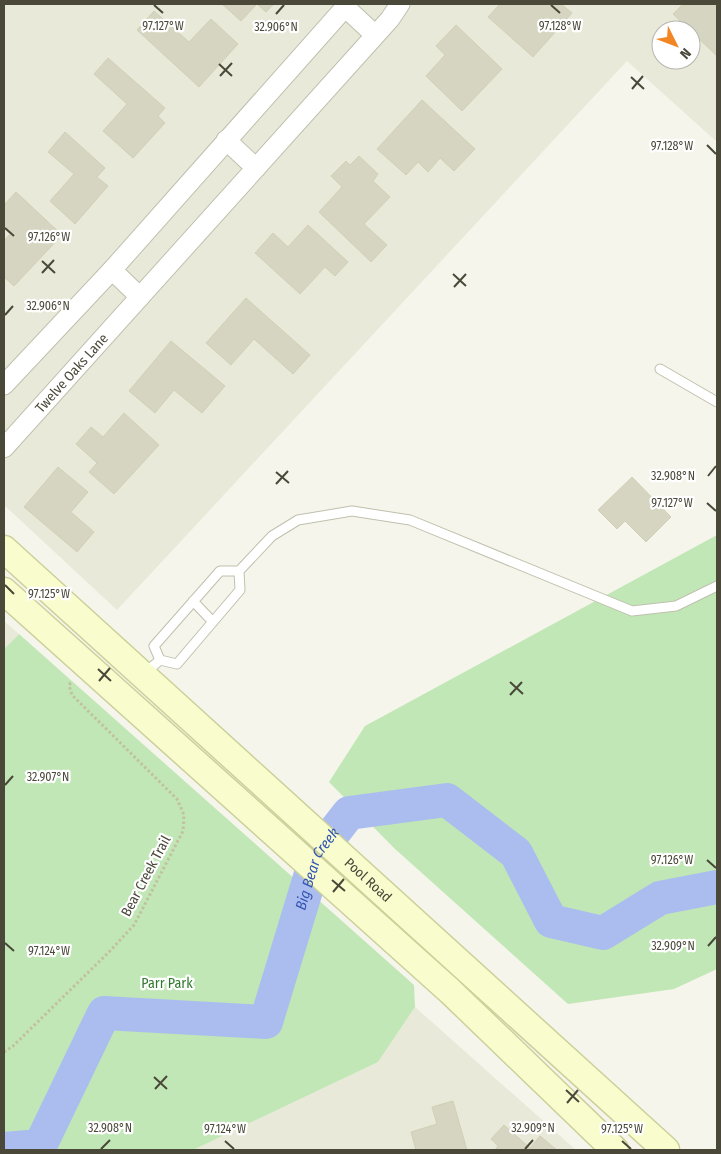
<svg xmlns="http://www.w3.org/2000/svg" width="721" height="1154" font-family="'Fira Sans Condensed',sans-serif">
<style>
.residential{fill:#e9e9d9;fill-rule:evenodd}
.green{fill:#c1e7b6}
.lines{fill:none;stroke-linecap:round;stroke-linejoin:round}
.river{stroke:#abbdef;stroke-width:34}
.building{fill:#d6d5c1;stroke:#d1cfb4}
.service-casing{stroke:#c0c0ae;stroke-width:11}
.minor-casing{stroke:#c0c0ae;stroke-width:21}
.secondary-casing{stroke:#ccd09a;stroke-width:29}
.path{stroke:#c2c19f;stroke-width:3;stroke-dasharray:2.5 2.5;stroke-linecap:butt}
.service{stroke:#fff;stroke-width:9}
.minor{stroke:#fff;stroke-width:19}
.secondary{stroke:#f9fdcd;stroke-width:26}
.ticks{fill:none;stroke:#494839;stroke-width:2}
.labels{text-anchor:middle;dominant-baseline:central;stroke-width:4.5;stroke-linejoin:round;paint-order:stroke}
.street-label{font-size:14px;fill:#494839;stroke:#fff}
.park-label{font-size:14px;fill:#317a2d;stroke:#fff}
.water-label{font-size:15px;font-style:italic;fill:#3455b3;stroke:#fff}
.ticks-label{font-size:12px;text-anchor:middle;fill:#494839;stroke:#fff;stroke-width:4.5;stroke-linejoin:round;paint-order:stroke}
</style>
<rect width="100%" height="100%" fill="#f5f5eb"/>
<path class="residential" d="M4,4H717V142L627,61L117,610L4,505ZM661,30H691V60H661Z
M4,621L19,634L4,649Z
M415,1007L576,1150H193L378,1062Z"/>
<path class="green" d="M717,535V969L674,989L568,1004L394,848L329,782L365,726Z
M19,634L414,985L415,1007L378,1062L193,1150H4V649Z"/>
<g class="lines">
<path class="river" id="s1" d="M4,1149L40,1146L104,1013L266,1022L317,854L349,813L447,800L516,853L551,921L603,933L660,898L717,887"/>
</g>
<path class="building" d="M222,4H274L266,12L257,4L241,21Z
M500,4H561L572,13L533,57L488,17Z
M683,4H717V56L673,14Z
M154,11L189,42L211,19L238,44L199,87L137,30Z
M456,25L502,69L462,111L426,76L445,55L436,46Z
M108,58L165,108L158,116L165,123L133,158L103,131L127,104L94,74Z
M422,100L475,149L454,171L440,158L428,172L418,162L406,175L377,149Z
M65,132L105,168L97,177L108,186L75,224L50,201L74,174L48,152Z
M359,156L378,174L373,181L390,197L364,224L387,245L371,262L319,212L342,187L331,176L346,161L350,165Z
M16,192L62,235L14,286L4,277V241L10,234L4,228V205Z
M308,225L348,262L335,276L325,267L300,294L255,253L273,233L288,247Z
M246,298L310,355L293,374L254,339L231,365L206,343Z
M171,341L225,386L202,413L174,390L155,413L129,391Z
M124,413L159,445L114,494L89,472L97,463L76,444L91,427L103,437Z
M58,467L88,492L71,512L94,532L77,552L24,507Z
M632,477L671,517L646,542L625,521L617,529L598,510Z
M453,1101L467,1150H416L411,1132L437,1124L432,1107Z
M504,1125L530,1148L540,1136L557,1150H495L498,1146L491,1139Z"/>
<g class="lines">
<defs>
<path id="service" d="M660,369L717,402
M239,571L272,536L298,520L352,511L410,520L632,611L676,606L717,586
M193,601L213,622
M145,673L160,660L177,664L240,590L239,571H220L154,646L160,660"/>
<g id="minor">
<path d="M345,7L375,35"/>
<path d="M226,140L256,168"/>
<path d="M112,270L140,297"/>
<path d="M4,385L112,270L348,4"/>
<path id="s2" d="M4,448L390,19L400,4"/>
</g>
<g id="secondary">
<path id="s3" d="M4,549L666,1150"/>
<path d="M4,591L451,992L615,1150"/>
</g>
</defs>
<use href="#service" class="service-casing"/>
<use href="#minor" class="minor-casing"/>
<use href="#secondary" class="secondary-casing"/>
<path class="path" d="M4,1052L13,1046L109,952L134,925L183,831L184,815L177,799L72,695L69,685L72,681"/>
<use href="#service" class="service"/>
<use href="#minor" class="minor"/>
<use href="#secondary" class="secondary"/>
</g>
<path class="ticks" d="M154,5L163,13M551,5L560,13M276,14L284,5M219,64L232,76M220,76L232,63M631,77L644,89M632,89L643,76M707,145L716,154M5,228L14,236M42,261L55,273M42,273L54,260M453,274L466,286M454,287L466,274M5,315L13,306M276,472L289,483M708,476L716,466M276,484L288,471M707,503L716,511M5,585L14,594M98,669L111,681M99,681L110,668M510,682L523,694M510,695L522,682M5,785L13,776M707,860L716,868M332,880L345,891M333,892L344,879M5,943L14,951M708,946L716,937M154,1077L167,1089M155,1089L167,1076M566,1090L579,1102M567,1103L578,1090M225,1141L234,1149M622,1141L631,1149M101,1149L110,1140M525,1149L533,1140"/>
<g class="labels">
<g class="street-label">
<text stroke="none"><textPath href="#s2" startOffset="101">Twelve Oaks Lane</textPath></text>
<text transform="translate(146 876) rotate(-62)">Bear Creek Trail</text>
<text stroke="none"><textPath href="#s3" startOffset="492">Pool Road</textPath></text>
</g>
<g class="park-label">
<text x="167" y="983">Parr Park</text>
</g>
<g class="water-label">
<text stroke="none"><textPath href="#s1" startOffset="508">Big Bear Creek</textPath></text>
</g>
</g>
<g class="ticks-label">
<text x="163" y="30">97.127°W</text>
<text x="560" y="30">97.128°W</text>
<text x="276" y="31">32.906°N</text>
<text x="672" y="150">97.128°W</text>
<text x="49" y="241">97.126°W</text>
<text x="48" y="310">32.906°N</text>
<text x="673" y="480">32.908°N</text>
<text x="672" y="507">97.127°W</text>
<text x="49" y="598">97.125°W</text>
<text x="48" y="781">32.907°N</text>
<text x="672" y="864">97.126°W</text>
<text x="673" y="950">32.909°N</text>
<text x="49" y="955">97.124°W</text>
<text x="110" y="1132">32.908°N</text>
<text x="533" y="1132">32.909°N</text>
<text x="225" y="1133">97.124°W</text>
<text x="622" y="1133">97.125°W</text>
</g>
<rect width="721" height="1154" fill="none" stroke="#494839" stroke-width="10"/>
<g transform="translate(676 45) rotate(132)"><circle r="24" fill="#ffffff" stroke="#b6b6b0"/>
<path d="M0-4L9 19L0 12L-9 19Z" fill="#f28625"/>
<text y="-8" font-size="14" font-weight="bold" text-anchor="middle" fill="#494839">N</text>
</g>
</svg>
